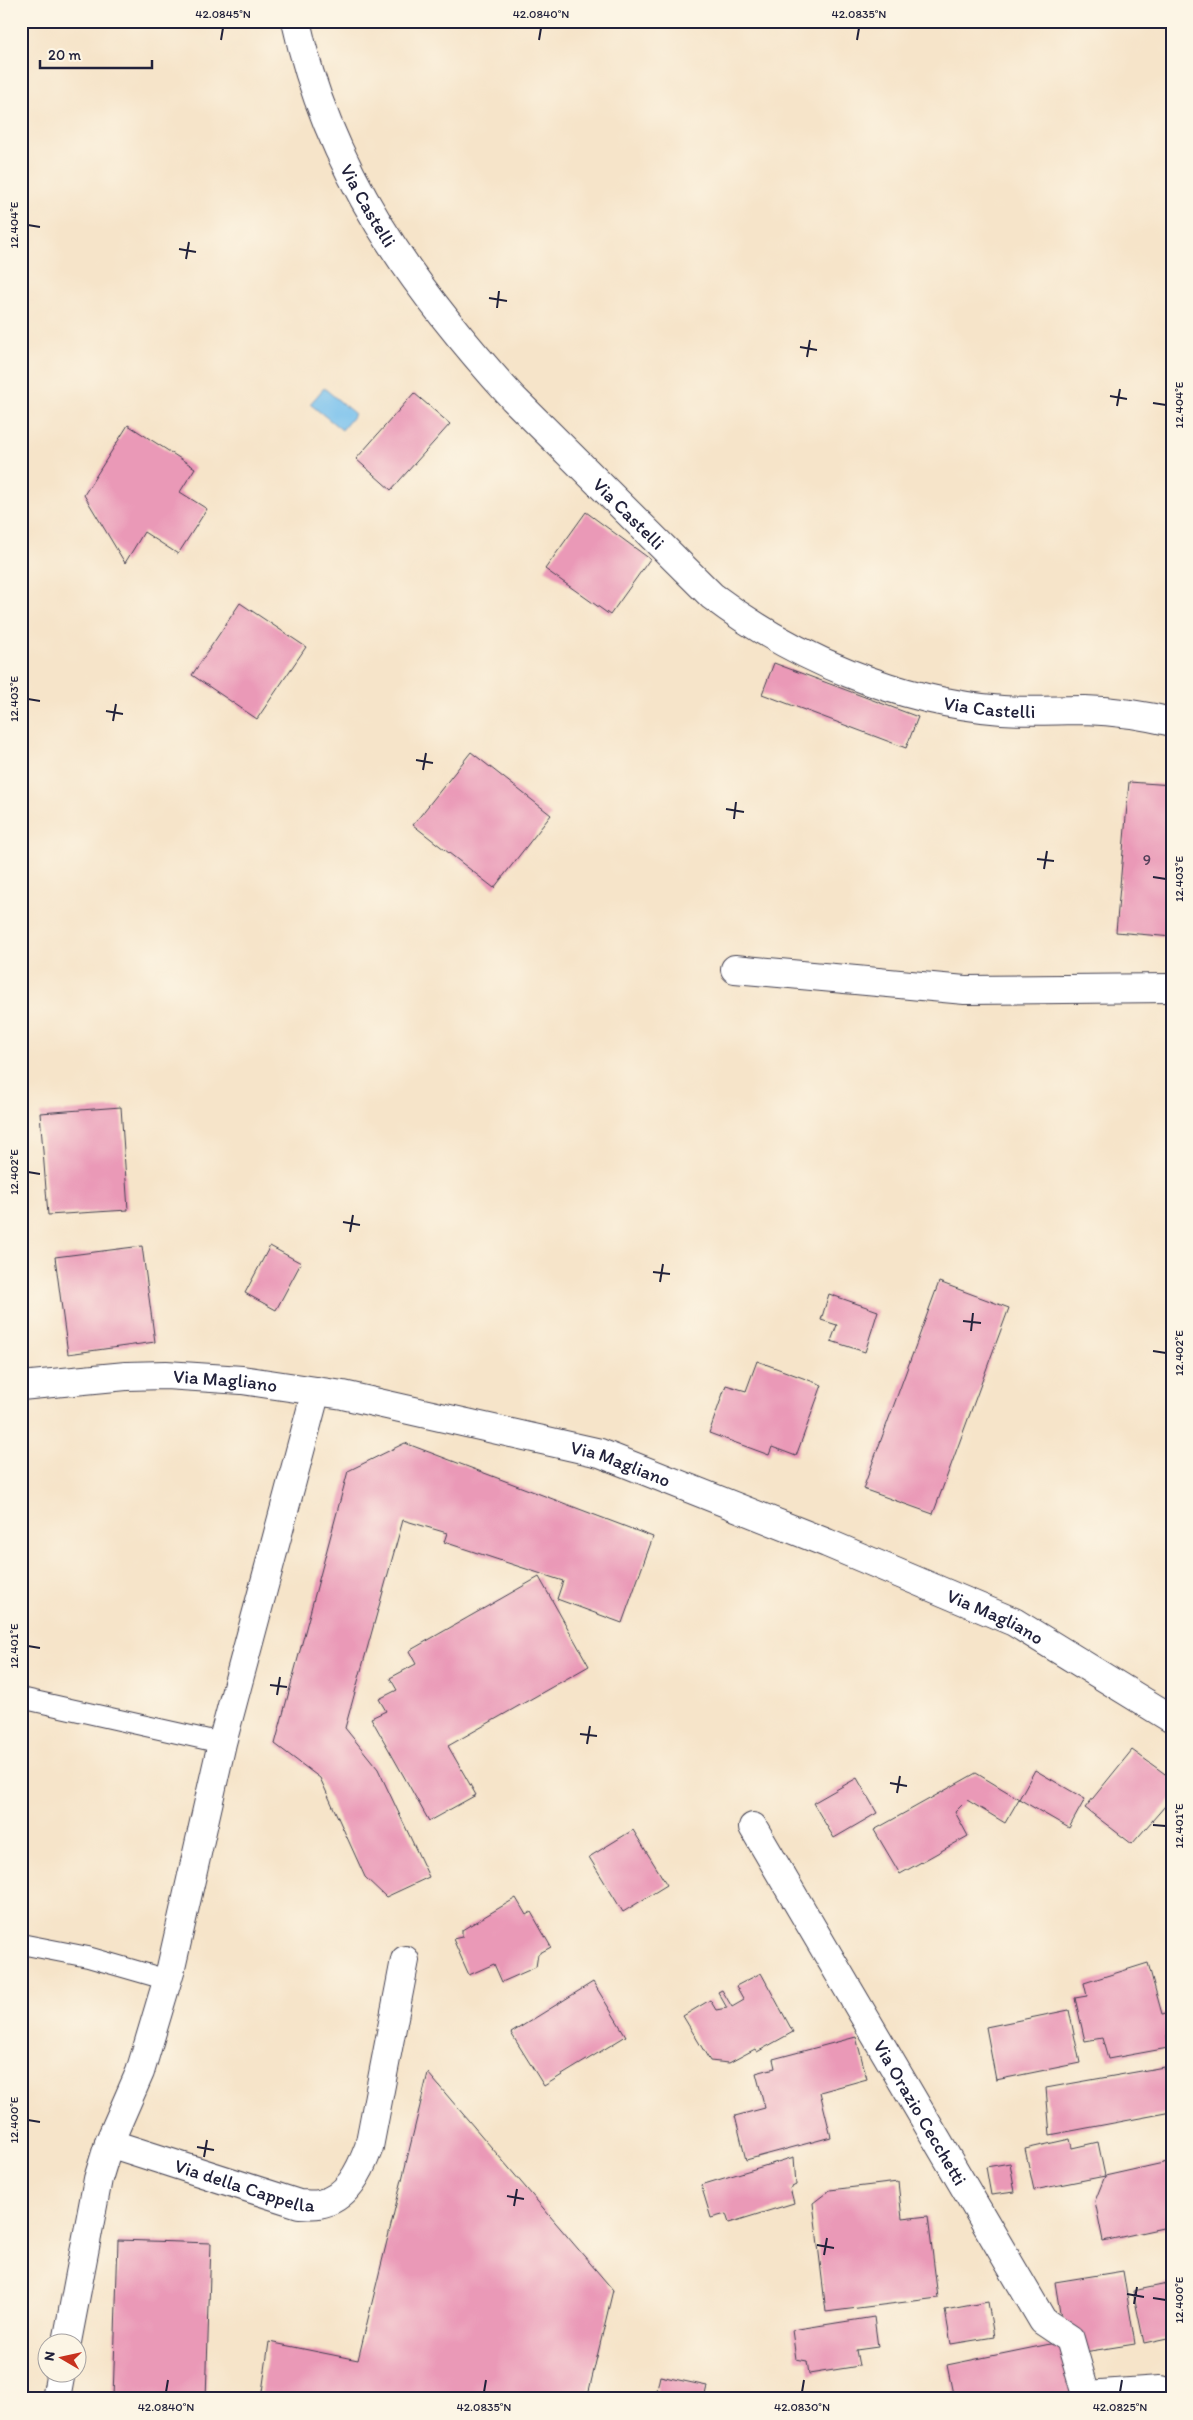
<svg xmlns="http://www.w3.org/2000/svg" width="1193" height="2420" font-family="Itim,sans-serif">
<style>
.water{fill:#75c0ee;stroke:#4c7194}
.building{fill:#ea99b7}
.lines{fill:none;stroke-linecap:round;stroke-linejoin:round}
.lane-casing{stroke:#423f50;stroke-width:22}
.street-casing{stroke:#423f50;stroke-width:30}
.lane{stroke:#fff;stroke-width:20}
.street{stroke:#fff;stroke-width:28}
.ticks{fill:none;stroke:#22223b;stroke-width:2}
.labels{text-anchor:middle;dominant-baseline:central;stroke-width:5;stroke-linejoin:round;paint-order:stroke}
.number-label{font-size:16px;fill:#54405a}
.street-label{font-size:19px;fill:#22223b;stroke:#fcf5e5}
.neatline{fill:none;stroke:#22223b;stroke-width:2}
.ticks-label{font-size:12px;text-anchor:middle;fill:#22223b}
</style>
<rect width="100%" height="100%" fill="#fcf5e5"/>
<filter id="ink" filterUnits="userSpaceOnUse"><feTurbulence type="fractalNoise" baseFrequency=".02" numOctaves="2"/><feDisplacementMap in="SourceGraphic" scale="10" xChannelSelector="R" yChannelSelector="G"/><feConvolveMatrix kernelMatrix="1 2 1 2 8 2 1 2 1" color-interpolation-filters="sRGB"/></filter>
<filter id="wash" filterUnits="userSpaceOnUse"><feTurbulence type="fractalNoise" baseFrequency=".0096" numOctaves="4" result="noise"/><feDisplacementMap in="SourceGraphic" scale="20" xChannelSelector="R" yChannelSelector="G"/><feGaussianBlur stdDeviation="1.12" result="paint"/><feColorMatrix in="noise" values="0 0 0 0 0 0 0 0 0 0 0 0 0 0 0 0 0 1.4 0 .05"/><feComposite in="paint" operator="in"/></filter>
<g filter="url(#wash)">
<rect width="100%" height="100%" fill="#f6e4c9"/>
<path class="water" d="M324,388L355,414L342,430L310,404Z"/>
<g id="blocks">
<path class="building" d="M414,393L450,424L391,490L356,459Z
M128,425L195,468L180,492L207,509L178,554L144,532L125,563L84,495Z
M586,512L650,559L610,615L545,569Z
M240,603L306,647L257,719L192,675Z
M774,663L918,717L906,748L762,694Z
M471,752L551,815L494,888L413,825Z
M1129,782L1172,785V937L1116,932Z
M121,1107L128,1210L48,1215L40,1113Z
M142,1246L155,1342L68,1354L55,1257Z
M270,1246L301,1263L276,1310L245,1293Z
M939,1282L1009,1308L933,1514L863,1489Z
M829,1294L878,1311L865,1352L831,1341L837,1325L821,1320Z
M757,1361L822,1385L796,1456L772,1447L769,1455L709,1433L726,1385L746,1391Z
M405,1443L653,1537L622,1623L557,1599L563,1581L444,1542L447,1533L403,1520L345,1728L378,1769L429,1877L386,1897L365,1877L320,1778L275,1744L348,1471Z
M539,1577L589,1666L448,1746L476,1795L429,1821L371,1718L386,1711L379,1699L397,1690L390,1678L416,1664L409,1651Z
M1132,1750L1172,1779V1798L1132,1844L1085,1808Z
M1035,1770L1085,1799L1069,1828L1019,1799Z
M976,1773L1019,1799L1005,1823L967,1800L955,1812L968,1836L900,1874L874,1830Z
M857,1778L877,1813L834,1838L813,1803Z
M633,1830L667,1885L623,1912L589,1857Z
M516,1898L526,1915L531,1912L551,1947L538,1954L536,1967L502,1982L494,1964L469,1975L453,1939L462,1937V1930Z
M1148,1963L1162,2014L1172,2012V2035H1167L1168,2048L1108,2059L1102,2038L1085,2041L1075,1998L1087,1996L1084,1983Z
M761,1973L793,2032L757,2052L755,2049L729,2063L710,2061L683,2016L710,2000L716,2010L727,2008L718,1992L722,1990L732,2007L744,2000L736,1986Z
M593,1982L626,2036L544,2086L511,2033Z
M1069,2010L1080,2063L996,2080L986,2027Z
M856,2037L867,2079L820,2092L831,2137L746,2160L735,2116L765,2108L756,2073L775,2068L773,2059Z
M1164,2067L1172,2112L1050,2135L1046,2088Z
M428,2073L613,2290L587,2399H261L269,2342L358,2360Z
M1070,2139L1072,2148L1098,2142L1105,2176L1172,2161V2226L1103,2241L1095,2201L1105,2176L1034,2190L1025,2149Z
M794,2157L796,2185L790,2188L794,2203L729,2223L726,2214L711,2218L701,2185Z
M1010,2163L1015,2192L991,2195L986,2167Z
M898,2182L902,2219L928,2216L938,2298L826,2312L813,2203L830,2190Z
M118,2240L211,2243L206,2399H113Z
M1123,2271L1135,2344L1084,2352L1060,2313L1055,2282Z
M1172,2283V2337L1144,2343L1133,2291Z
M988,2302L994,2337L951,2344L945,2310Z
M874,2317L878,2347L856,2350L859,2366L809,2374L807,2361L796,2359L792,2330Z
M1065,2341L1077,2399H954L947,2365Z
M660,2376L707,2386L704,2399H655Z"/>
</g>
</g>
<g filter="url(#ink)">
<use href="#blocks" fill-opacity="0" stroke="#423f50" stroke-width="1"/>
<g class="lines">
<defs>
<path id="lane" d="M21,1698L222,1743
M21,1944L88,1957L168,1980"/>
<g id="street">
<path id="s1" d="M296,21C328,171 412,287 513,398L712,596C794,658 899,702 1002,710C1030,712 1058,710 1085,710C1115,711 1143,715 1172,722"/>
<path d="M735,969L965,990L1172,988"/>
<path id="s2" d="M21,1386L126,1376L166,1375L242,1380L343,1395L600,1453L827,1543L1014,1622L1172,1719"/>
<path id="s3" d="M753,1827L1043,2321L1070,2339L1086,2395"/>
<path d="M109,2143L140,2072L171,1968L222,1743L316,1391"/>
<path id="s4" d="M67,2342L98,2179L109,2143L299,2204C305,2204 313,2205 319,2204C347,2199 360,2171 369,2147L405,1960"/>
<path d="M56,2399L61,2372"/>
<path d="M1087,2399L1086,2395L1160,2390L1161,2399"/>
</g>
</defs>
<use href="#lane" class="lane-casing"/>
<use href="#street" class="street-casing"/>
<use href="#lane" class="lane"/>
<use href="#street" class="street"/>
</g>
</g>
<path class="ticks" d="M221,40L223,28M539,40L541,28M857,40L859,28M28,225L40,227M179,249L196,252M186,259L189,242M489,298L507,301M497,308L499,291M800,347L817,350M807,357L810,340M1110,396L1127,399M1153,403L1166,405M1117,406L1120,389M28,699L40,701M106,711L123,714M113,721L116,704M416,760L433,763M423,770L426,753M726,809L744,812M734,819L736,802M1037,859L1054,861M1044,869L1047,851M1153,877L1166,879M28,1172L40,1174M343,1222L360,1225M350,1232L353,1215M653,1272L670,1274M660,1282L663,1264M963,1321L981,1323M971,1331L973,1313M1153,1351L1166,1353M28,1646L40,1648M270,1685L287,1687M277,1695L280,1677M580,1734L597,1736M587,1744L590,1726M890,1783L907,1786M897,1793L900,1776M1153,1825L1166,1826M28,2120L40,2122M197,2147L214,2150M204,2157L207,2140M507,2196L524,2199M514,2206L517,2189M817,2245L834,2248M824,2255L827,2238M1127,2294L1144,2297M1153,2298L1166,2300M1134,2304L1137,2287M166,2392L168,2380M484,2392L486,2380M802,2392L804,2380M1120,2392L1122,2380"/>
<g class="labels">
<g class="number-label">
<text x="1147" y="859">9</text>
</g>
<g class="street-label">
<text stroke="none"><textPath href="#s1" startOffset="199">Via Castelli</textPath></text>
<text stroke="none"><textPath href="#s1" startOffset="604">Via Castelli</textPath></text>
<text stroke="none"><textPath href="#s1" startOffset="1024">Via Castelli</textPath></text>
<text stroke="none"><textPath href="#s2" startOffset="205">Via Magliano</textPath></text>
<text stroke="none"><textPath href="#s2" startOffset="610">Via Magliano</textPath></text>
<text stroke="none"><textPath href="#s2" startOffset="1015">Via Magliano</textPath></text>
<text stroke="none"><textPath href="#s3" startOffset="331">Via Orazio Cecchetti</textPath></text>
<text stroke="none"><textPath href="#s4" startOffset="346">Via della Cappella</textPath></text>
</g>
</g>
<rect width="1193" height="2420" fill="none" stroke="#fcf5e5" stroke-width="55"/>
<g transform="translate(62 2358) rotate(279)"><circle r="24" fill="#fcf5e5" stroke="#a5a1a1"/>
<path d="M0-4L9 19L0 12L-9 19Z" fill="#c8321e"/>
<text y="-8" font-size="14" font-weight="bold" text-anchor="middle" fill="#22223b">N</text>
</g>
<path d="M40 60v8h112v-8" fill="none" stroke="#22223b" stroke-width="2.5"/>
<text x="48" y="60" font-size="15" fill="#22223b" stroke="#fcf5e5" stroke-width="4" paint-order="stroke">20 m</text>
<rect x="28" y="28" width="1138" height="2364" class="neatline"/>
<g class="ticks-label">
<text x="223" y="18">42.0845°N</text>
<text x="541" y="18">42.0840°N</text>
<text x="859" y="18">42.0835°N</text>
<text transform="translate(14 225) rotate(-90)" y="4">12.404°E</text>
<text transform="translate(1179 405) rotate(-90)" y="4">12.404°E</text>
<text transform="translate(14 699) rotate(-90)" y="4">12.403°E</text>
<text transform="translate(1179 879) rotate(-90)" y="4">12.403°E</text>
<text transform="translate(14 1172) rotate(-90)" y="4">12.402°E</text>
<text transform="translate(1179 1353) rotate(-90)" y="4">12.402°E</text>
<text transform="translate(14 1646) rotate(-90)" y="4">12.401°E</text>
<text transform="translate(1179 1826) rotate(-90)" y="4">12.401°E</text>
<text transform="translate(14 2120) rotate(-90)" y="4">12.400°E</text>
<text transform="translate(1179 2300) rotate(-90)" y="4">12.400°E</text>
<text x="166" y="2411">42.0840°N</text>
<text x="484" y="2411">42.0835°N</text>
<text x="802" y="2411">42.0830°N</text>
<text x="1120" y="2411">42.0825°N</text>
</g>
</svg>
